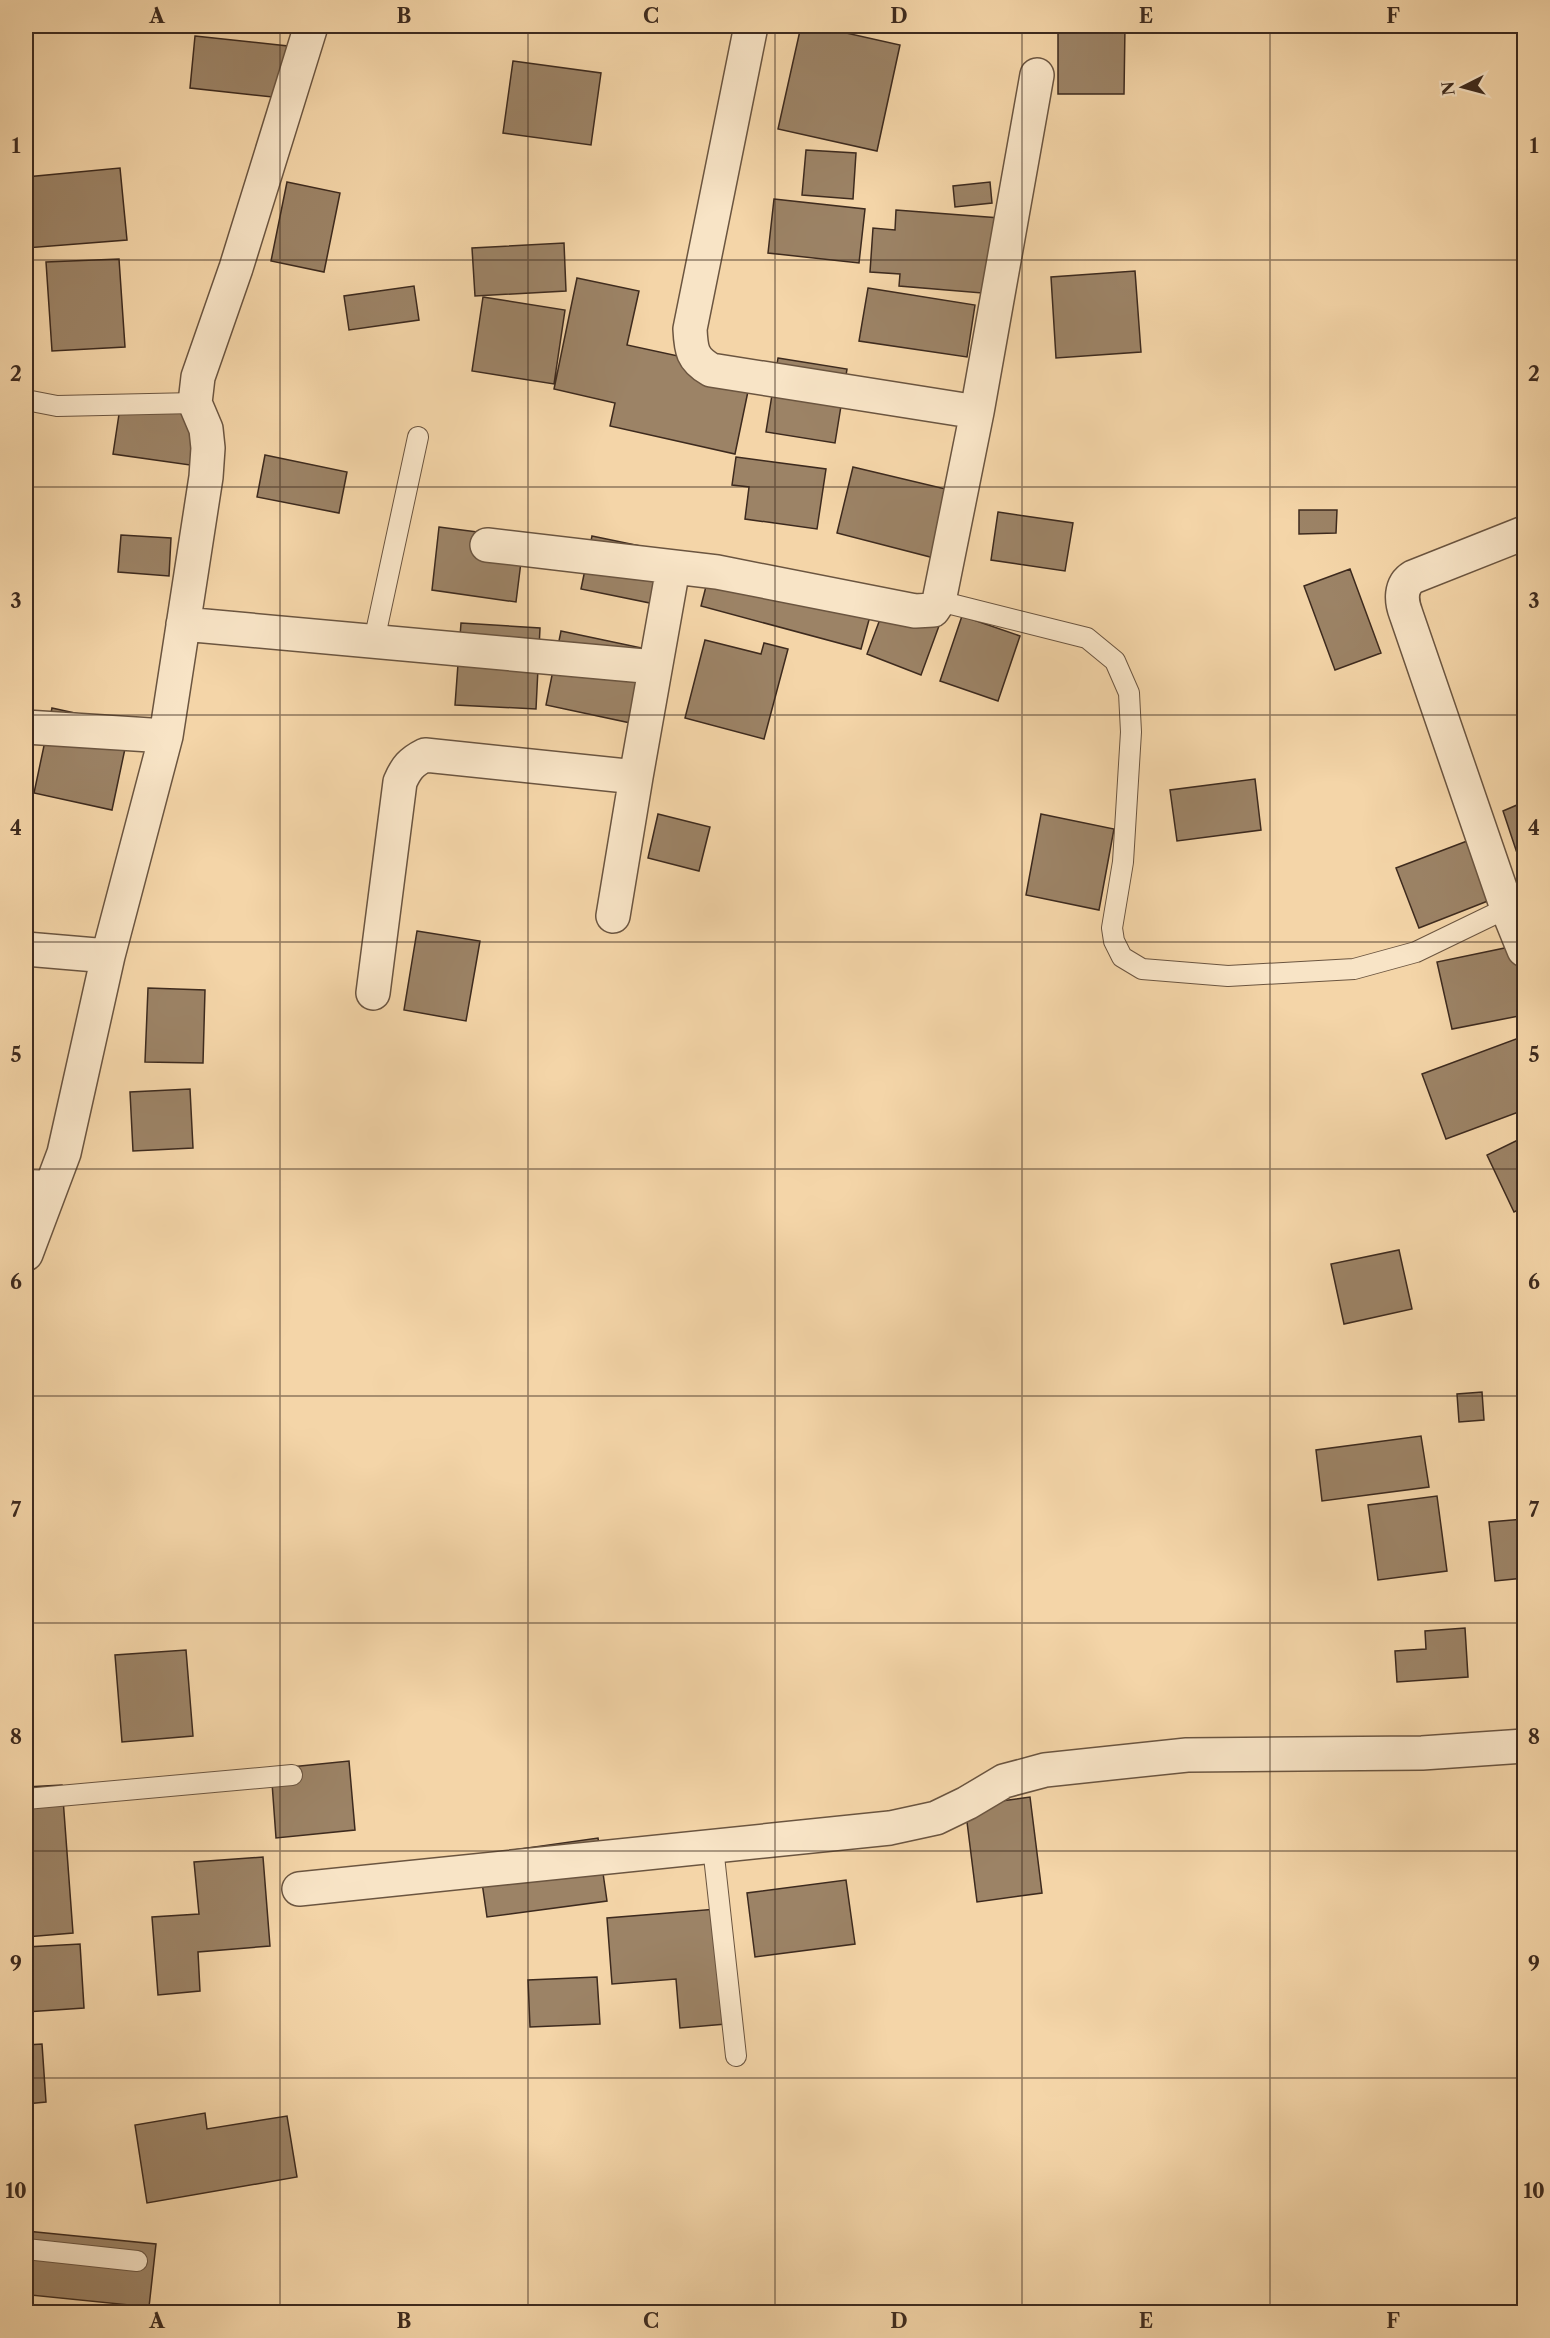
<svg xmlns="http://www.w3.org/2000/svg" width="1550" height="2338" font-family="'Libre Caslon Text',serif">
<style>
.building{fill:#9c8366;stroke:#3d2a1e;stroke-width:1.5}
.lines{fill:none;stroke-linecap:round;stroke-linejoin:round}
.lane-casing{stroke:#6b5540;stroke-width:22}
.street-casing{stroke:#6b5540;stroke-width:36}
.lane{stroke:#f8e4c6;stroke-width:20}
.street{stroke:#f8e4c6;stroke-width:33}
.grid{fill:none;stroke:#3d2a1e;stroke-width:1.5;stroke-opacity:0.55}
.neatline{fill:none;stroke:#3d2a1e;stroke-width:2}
.grid-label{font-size:20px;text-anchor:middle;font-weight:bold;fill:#3d2a1e}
</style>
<rect width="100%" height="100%" fill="#f4d5a8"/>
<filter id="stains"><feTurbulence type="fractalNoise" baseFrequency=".00333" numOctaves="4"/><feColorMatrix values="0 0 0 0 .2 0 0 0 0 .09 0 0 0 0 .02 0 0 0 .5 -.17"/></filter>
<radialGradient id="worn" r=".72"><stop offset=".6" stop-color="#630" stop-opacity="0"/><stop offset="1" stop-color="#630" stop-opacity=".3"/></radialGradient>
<path class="building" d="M801,26H815L900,45L877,151L778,129Z
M1058,26H1125L1124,94H1058Z
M195,36L297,47L291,99L190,88Z
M513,61L601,73L591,145L503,133Z
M806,150L856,153L853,199L802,195Z
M120,168L127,240L26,248V177Z
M287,182L340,193L324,272L271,261Z
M990,182L992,203L955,207L953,186Z
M774,199L865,209L859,263L768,253Z
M896,210L1000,218L994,294L899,286L900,274L870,272L873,228L895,230Z
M564,243L566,291L475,296L472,248Z
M119,259L125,347L52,351L46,262Z
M1135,271L1141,352L1056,358L1051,277Z
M577,278L639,291L627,345L752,372L735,454L610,426L615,403L554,389Z
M414,286L419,320L349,330L344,296Z
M868,288L975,305L967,357L859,341Z
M483,297L565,310L554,384L472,371Z
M778,358L847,369L835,443L766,432Z
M121,401L211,413L204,467L113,454Z
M265,455L347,472L339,513L257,497Z
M736,457L826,469L817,529L745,519L749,487L732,485Z
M853,467L954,491L938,559L837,533Z
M1299,510H1337L1336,533L1299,534Z
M998,512L1073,523L1065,571L991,560Z
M439,527L524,538L516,602L432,590Z
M121,535L171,538L169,576L118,572Z
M592,536L660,550L650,603L581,589Z
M714,555L875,598L861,649L701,606Z
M1350,569L1381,653L1335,670L1304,586Z
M889,595L943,615L921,675L867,654Z
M962,616L1020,636L998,701L940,681Z
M461,623L540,628L536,709L455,705Z
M561,631L656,651L640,725L546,705Z
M705,640L761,654L764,643L788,649L764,739L685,718Z
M52,708L130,725L112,810L34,793Z
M1255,779L1261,830L1177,841L1170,790Z
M1524,802V850L1517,853L1503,811Z
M658,814L710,827L699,871L648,858Z
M1041,814L1114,829L1099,910L1026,895Z
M1475,838L1498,897L1419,928L1396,868Z
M417,931L480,941L466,1021L404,1010Z
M1524,944V1015L1452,1029L1437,962Z
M148,988L205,990L203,1063L145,1062Z
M1524,1036V1110L1446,1139L1422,1074Z
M190,1089L193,1148L133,1151L130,1092Z
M1524,1137V1207L1514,1212L1487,1155Z
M1399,1250L1412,1309L1344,1324L1331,1264Z
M1482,1392L1484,1420L1459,1422L1457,1394Z
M1421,1436L1429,1487L1322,1501L1316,1450Z
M1437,1496L1447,1571L1378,1580L1368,1505Z
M1524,1519V1578L1495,1581L1489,1522Z
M1465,1628L1468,1677L1397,1682L1395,1651L1426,1649L1425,1631Z
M186,1650L193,1736L122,1742L115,1655Z
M349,1761L355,1830L276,1838L271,1769Z
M62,1785L73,1933L26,1937V1787Z
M1030,1797L1042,1893L977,1902L965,1806Z
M598,1838L607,1901L487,1917L478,1855Z
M263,1857L270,1946L198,1952L200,1991L158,1995L152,1917L199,1914L194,1862Z
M846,1880L855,1944L755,1957L747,1893Z
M717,1909L726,2024L680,2028L676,1979L612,1984L607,1918Z
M80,1944L84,2008L26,2012V1947Z
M597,1977L600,2024L530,2027L528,1980Z
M42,2044L46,2102L26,2104V2045Z
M205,2113L207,2129L287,2116L297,2177L147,2203L135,2125Z
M26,2231L156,2244L149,2307L31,2295L30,2312H26Z"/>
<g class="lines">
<defs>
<path id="lane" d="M26,400L57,406L195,403
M939,601L1087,638L1115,661L1129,693L1131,732L1123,862L1112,928L1114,941L1122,957L1142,969L1228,976L1354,969L1416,952L1507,908
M374,641L418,437
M26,1180L54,1181
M26,1799L292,1775
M713,1847L736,2056
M26,2249L137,2261"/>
<path id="street" d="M751,26L690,329C691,350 692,359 711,370L977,412
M1524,533L1413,577C1400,585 1401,601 1406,614L1507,908L1524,950
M487,545L717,572L915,611L933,610L939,601L977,412L1037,75
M183,624L655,667
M26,727L166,736
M613,916L636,777L673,568
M26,949L108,956
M373,993L400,782C406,768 411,762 425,755L636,777
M26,1254L64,1153L108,956L166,736L206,477L208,448L206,429L195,403L198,377L236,268L311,26
M299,1889L890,1828L936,1818L967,1803L1004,1781L1045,1770L1187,1755L1422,1753L1524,1746"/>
</defs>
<use href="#lane" class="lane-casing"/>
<use href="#street" class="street-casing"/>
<use href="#lane" class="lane"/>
<use href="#street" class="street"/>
</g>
<path class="grid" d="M280,26V2312M528,26V2312M775,26V2312M1022,26V2312M1270,26V2312M26,260H1524M26,487H1524M26,715H1524M26,942H1524M26,1169H1524M26,1396H1524M26,1623H1524M26,1851H1524M26,2078H1524"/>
<rect width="1550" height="2338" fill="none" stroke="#f4d5a8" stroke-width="66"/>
<g transform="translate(1463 87) rotate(264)" stroke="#f8e4c6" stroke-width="4.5" paint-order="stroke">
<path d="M0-4.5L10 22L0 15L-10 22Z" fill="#3d2a1e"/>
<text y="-9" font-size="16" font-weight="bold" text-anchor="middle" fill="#3d2a1e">N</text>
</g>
<rect x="33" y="33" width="1484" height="2272" class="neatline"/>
<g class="grid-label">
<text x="157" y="23">A</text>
<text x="404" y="23">B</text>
<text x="651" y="23">C</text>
<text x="899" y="23">D</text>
<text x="1146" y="23">E</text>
<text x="1393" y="23">F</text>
<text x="16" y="153">1</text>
<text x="1534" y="153">1</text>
<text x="16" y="381">2</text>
<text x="1534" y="381">2</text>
<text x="16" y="608">3</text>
<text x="1534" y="608">3</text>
<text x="16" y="835">4</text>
<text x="1534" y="835">4</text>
<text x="16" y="1062">5</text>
<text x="1534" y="1062">5</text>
<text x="16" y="1289">6</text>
<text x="1534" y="1289">6</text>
<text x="16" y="1517">7</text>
<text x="1534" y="1517">7</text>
<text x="16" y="1744">8</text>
<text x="1534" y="1744">8</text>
<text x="16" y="1971">9</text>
<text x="1534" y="1971">9</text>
<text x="16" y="2198">10</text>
<text x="1534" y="2198">10</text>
<text x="157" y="2328">A</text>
<text x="404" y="2328">B</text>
<text x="651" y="2328">C</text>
<text x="899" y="2328">D</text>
<text x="1146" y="2328">E</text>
<text x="1393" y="2328">F</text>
</g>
<rect width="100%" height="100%" filter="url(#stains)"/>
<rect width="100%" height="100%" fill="url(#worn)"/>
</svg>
